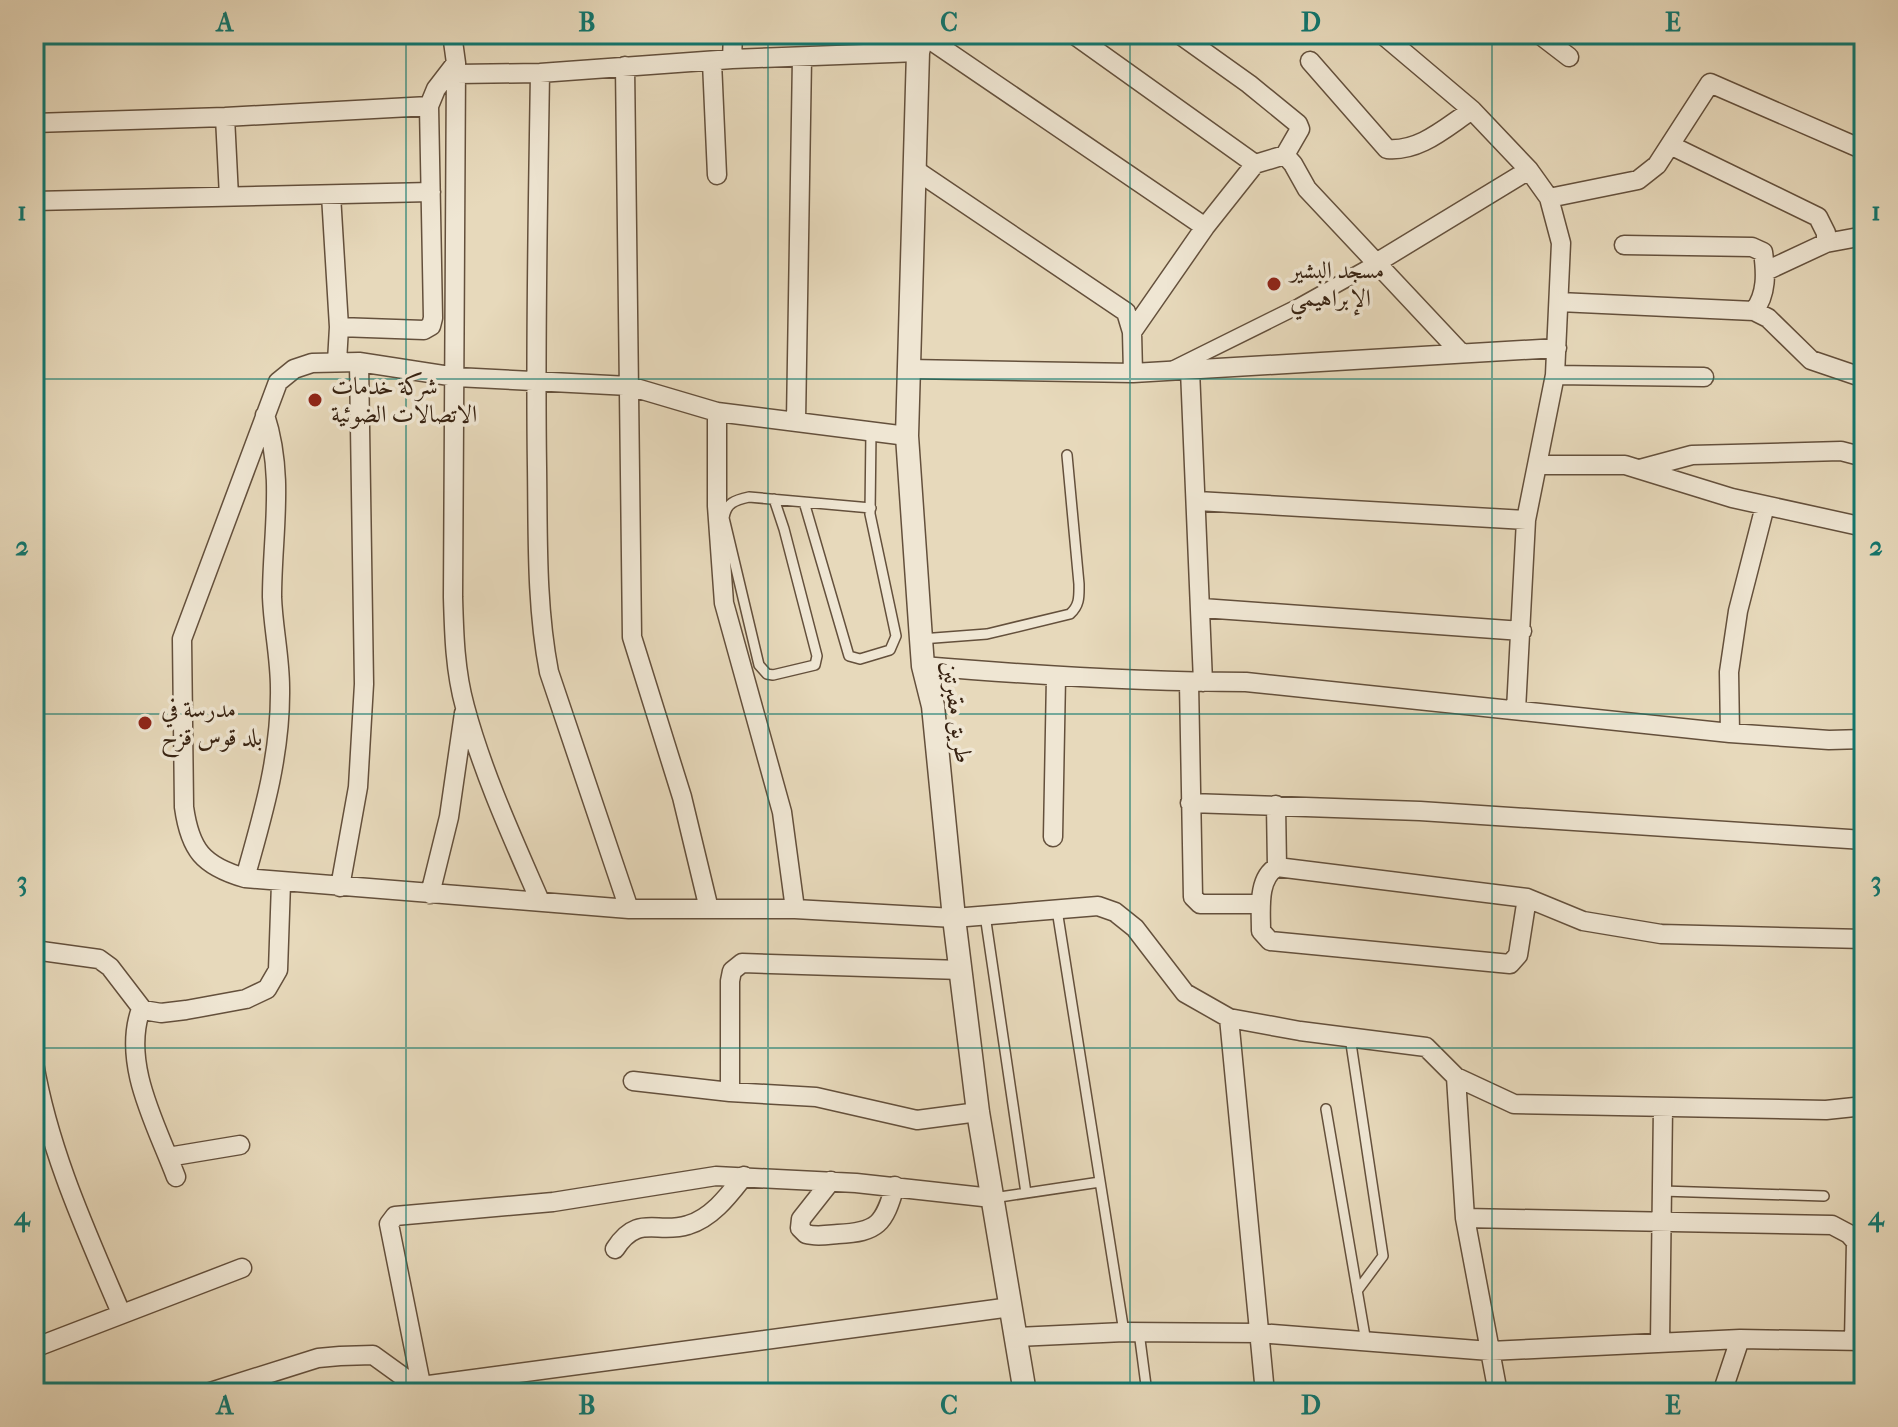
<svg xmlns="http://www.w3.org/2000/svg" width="1898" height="1427" font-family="'IM FELL French Canon',Amiri,serif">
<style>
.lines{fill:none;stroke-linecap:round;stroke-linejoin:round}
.service-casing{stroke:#64503c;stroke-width:12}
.pedestrian-casing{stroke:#64503c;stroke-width:17}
.minor-casing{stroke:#64503c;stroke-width:21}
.tertiary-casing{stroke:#64503c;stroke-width:25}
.service{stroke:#efe6d3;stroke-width:9}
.pedestrian{stroke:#efe6d3;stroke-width:14}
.minor{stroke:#efe6d3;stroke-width:18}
.tertiary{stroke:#efe6d3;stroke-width:22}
.grid{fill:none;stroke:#0f766e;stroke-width:2;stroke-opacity:0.55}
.poi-dot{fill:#8f2418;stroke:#efe6d3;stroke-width:3}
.labels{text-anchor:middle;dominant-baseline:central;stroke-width:7;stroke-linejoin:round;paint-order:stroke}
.poi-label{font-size:24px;fill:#382312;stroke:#efe6d3;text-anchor:start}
.street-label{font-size:24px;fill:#382312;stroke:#efe6d3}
.neatline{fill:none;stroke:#0f766e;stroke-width:3}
.grid-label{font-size:26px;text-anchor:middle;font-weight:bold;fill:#0f766e}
</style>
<rect width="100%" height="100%" fill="#e7d9bb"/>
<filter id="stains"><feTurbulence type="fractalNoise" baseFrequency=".0025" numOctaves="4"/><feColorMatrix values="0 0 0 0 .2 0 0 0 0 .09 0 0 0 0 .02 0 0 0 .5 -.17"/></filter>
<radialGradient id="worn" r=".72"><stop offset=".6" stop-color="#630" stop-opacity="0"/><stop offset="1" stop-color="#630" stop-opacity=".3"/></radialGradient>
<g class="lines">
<defs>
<path id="service" d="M774,499L784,529L817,656L815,665L773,675L767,674L759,665L724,518C726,503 735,500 749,497L871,508
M804,502L849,656L860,659L890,650L896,636L870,514L871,431
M921,639L987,634L1070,614C1080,605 1079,596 1079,584L1067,455
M1057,910L1124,1332
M985,915L1026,1193
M1350,1037L1383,1256L1357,1291
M1326,1109L1366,1342
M1662,1191L1824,1196
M993,1198L1100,1182
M1139,1332L1147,1393"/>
<path id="pedestrian" d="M1174,368L1299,306L1376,263"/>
<path id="minor" d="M452,34L456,63L453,597C454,634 455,671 465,707C483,774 513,839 540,901
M1073,34L1255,164
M1382,34L1472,110L1529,170L1549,198L1561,243L1555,375L1526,520L1516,710
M1539,34L1569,57
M923,35L1205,227
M732,59L733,34
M1310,61L1387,149C1420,152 1446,127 1472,110
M712,62L717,175
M625,66L632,637L682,797L709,909
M540,73C538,204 535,336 537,467C538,536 536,605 549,672L629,909
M456,74L540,73L732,59L918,52
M225,117L229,197
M34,123L225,117L429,106
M1670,145L1818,217L1826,233V243
M1285,155L1293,164L1307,189L1460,352
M914,169L1126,312L1132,332L1133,373
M331,195L339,327L337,362
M1549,198L1638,180L1657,165L1710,83L1864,150
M34,201L431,192
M1624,245L1752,247L1763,252C1766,273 1767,294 1754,311
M1376,263L1529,170
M1766,271L1826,243L1864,236
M1559,302L1754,311L1768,318L1811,360L1864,378
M339,327L424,330L431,326L433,318L429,106L436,89L456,63
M1132,332L1205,227L1255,164L1285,155L1300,129L1298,124L1249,84L1179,34
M909,369L1133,373L1557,348
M1190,370L1203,682
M1555,375L1704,377
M717,412V506L724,603L782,812L795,909
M796,421L802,58
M907,436L717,412L629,386L456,377L359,362L312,363L294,369L278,382L182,639L184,807C190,850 203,866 245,878L629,909H795L954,918L1098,906L1115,912L1135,928L1185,993L1229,1018L1300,1031L1426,1047L1456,1077L1514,1104L1826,1110L1864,1106
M1537,465H1625L1732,498L1864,527
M1640,469L1692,455L1841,451L1864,457
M1197,501L1526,520
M1202,608L1522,631
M923,666C1031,675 1138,682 1246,682L1730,733L1829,740L1864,739
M1189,683L1193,897L1200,904H1261
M1730,733L1729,672L1738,611L1765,506
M1190,803L1420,811L1864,840
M1276,805L1277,867C1257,878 1261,910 1261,931L1270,941L1510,964L1518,955L1527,898
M1053,837L1056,677
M1277,867L1527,898L1583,921L1661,934L1864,939
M245,878C263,815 281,754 280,688C280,657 273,627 272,597C272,535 285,476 265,415
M340,887L358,787L364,684L359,362
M430,894L449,817L464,713
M34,950L99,959L110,967L143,1010L161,1013L186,1010L246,999L267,989L278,970L281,883
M141,1009C121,1064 157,1126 176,1177
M1229,1018L1265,1393
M34,1063C49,1151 86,1231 121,1313
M1456,1077L1465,1218L1498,1393
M633,1081L730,1092L816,1097L917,1120L978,1112
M730,1092V981L732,971L742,963L961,970
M168,1157L240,1145
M831,1181L801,1219L800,1228L806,1234C816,1237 827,1235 838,1234C878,1232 884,1224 895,1186
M1465,1218L1832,1225L1849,1234L1856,1242L1854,1341
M615,1249C638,1213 657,1235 688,1225C712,1218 729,1195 744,1176
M1017,1337L1124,1332L1259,1333L1490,1351L1740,1339L1864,1341
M1660,1343L1663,1107
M34,1348L242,1268
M421,1384L389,1224L395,1216L553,1202L716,1176L856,1183L992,1198
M34,1385L37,1393
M207,1393L318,1358L340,1356L373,1355L409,1381L429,1385L1011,1307
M1722,1393L1740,1339"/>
<path id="tertiary" d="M923,34L918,52L907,436L921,639L923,666L933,706L954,918L978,1112L1025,1393"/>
</defs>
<use href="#service" class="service-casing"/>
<use href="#pedestrian" class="pedestrian-casing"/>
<use href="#minor" class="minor-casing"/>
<use href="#tertiary" class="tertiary-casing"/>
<use href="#service" class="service"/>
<use href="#pedestrian" class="pedestrian"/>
<use href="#minor" class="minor"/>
<use href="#tertiary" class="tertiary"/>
</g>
<path class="grid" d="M406,34V1393M768,34V1393M1130,34V1393M1492,34V1393M34,379H1864M34,714H1864M34,1048H1864"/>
<g class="poi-dot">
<circle cx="1274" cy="284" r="8"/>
<circle cx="315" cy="400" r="8"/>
<circle cx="145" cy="723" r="8"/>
</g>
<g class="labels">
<g class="poi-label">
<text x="1290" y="270">مسجد البشير<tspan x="1290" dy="28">الإبراهيمي</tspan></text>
<text x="331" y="386">شركة خدمات<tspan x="331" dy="28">الاتصالات الضوئية</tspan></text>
<text x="161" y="709">مدرسة في<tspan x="161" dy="28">بلد قوس قزح</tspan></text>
</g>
<g class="street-label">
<text transform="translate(957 712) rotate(82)">طريق مقبرتين</text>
</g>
</g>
<rect width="1898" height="1427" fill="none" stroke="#e7d9bb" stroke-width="88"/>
<rect x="44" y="44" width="1810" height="1339" class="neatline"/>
<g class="grid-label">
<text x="225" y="31">A</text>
<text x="587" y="31">B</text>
<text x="949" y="31">C</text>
<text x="1311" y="31">D</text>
<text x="1673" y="31">E</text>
<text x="22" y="220">1</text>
<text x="1876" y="220">1</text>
<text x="22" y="555">2</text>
<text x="1876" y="555">2</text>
<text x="22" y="890">3</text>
<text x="1876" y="890">3</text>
<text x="22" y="1225">4</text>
<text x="1876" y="1225">4</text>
<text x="225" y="1414">A</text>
<text x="587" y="1414">B</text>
<text x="949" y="1414">C</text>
<text x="1311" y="1414">D</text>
<text x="1673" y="1414">E</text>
</g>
<rect width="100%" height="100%" filter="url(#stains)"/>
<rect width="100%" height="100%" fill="url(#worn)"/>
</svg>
